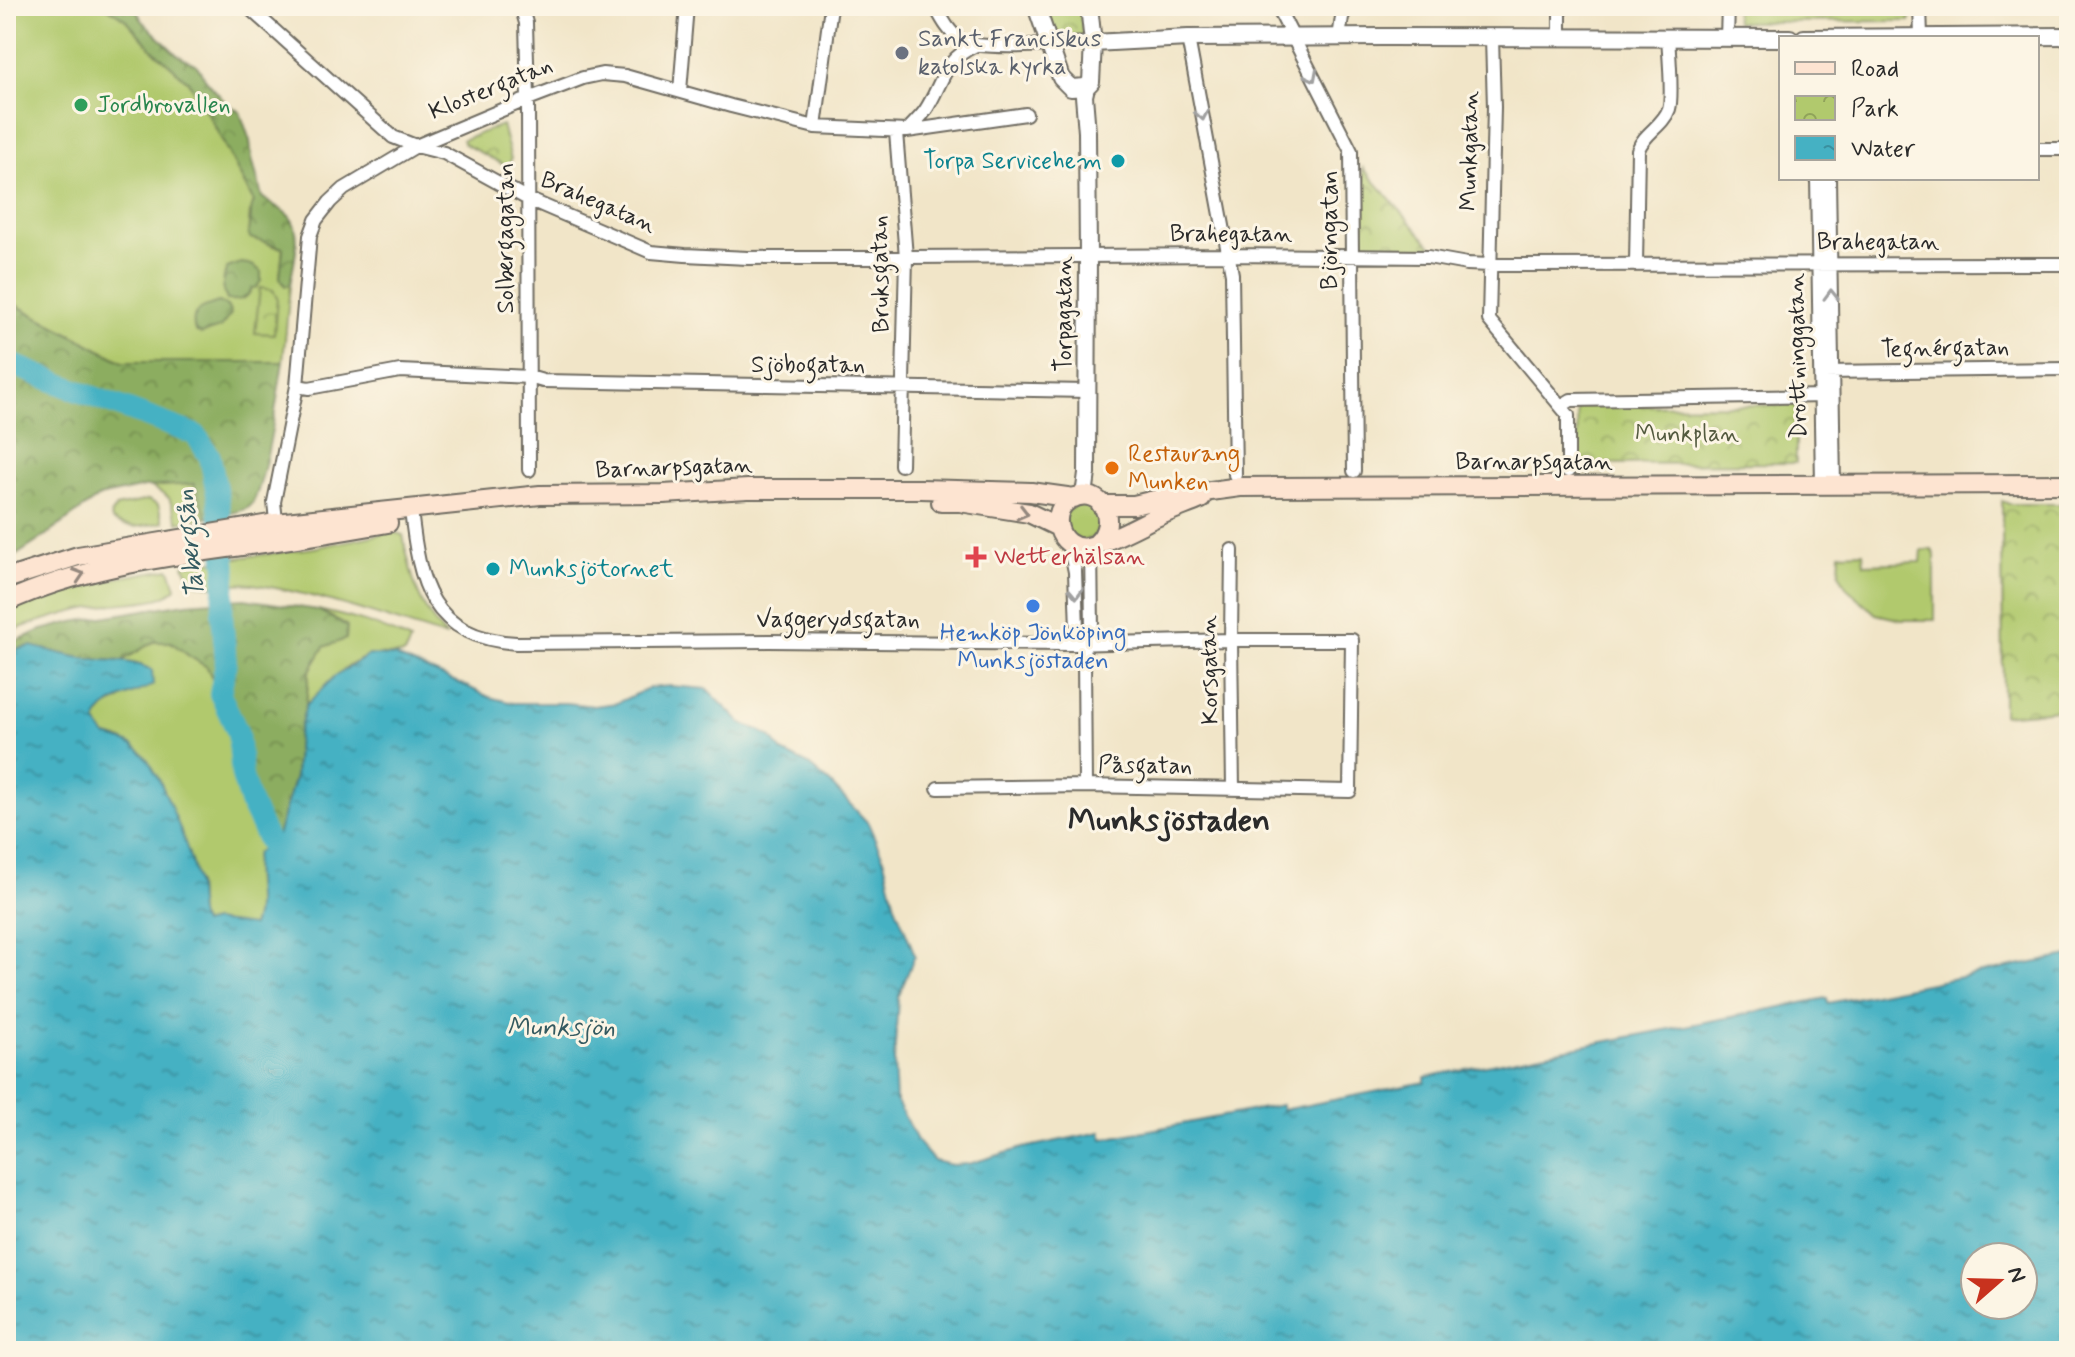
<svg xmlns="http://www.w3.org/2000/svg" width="2075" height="1357" font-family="Mynerve,sans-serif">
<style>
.green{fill:#b1c96d;stroke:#6e7a4c;stroke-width:2}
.forest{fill:url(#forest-crowns);stroke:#5c6c46;stroke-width:2}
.park{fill:url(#park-crowns);stroke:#6e7a4c;stroke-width:2}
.water{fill:url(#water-ripples);stroke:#386e77;stroke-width:2;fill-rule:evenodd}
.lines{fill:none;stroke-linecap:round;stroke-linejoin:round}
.river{stroke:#45b1c3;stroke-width:22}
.minor-casing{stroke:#706c62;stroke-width:16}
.tertiary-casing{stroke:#706c62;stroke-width:20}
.secondary-casing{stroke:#706c62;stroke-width:22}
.minor{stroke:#fff;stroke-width:12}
.tertiary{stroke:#fff;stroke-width:16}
.secondary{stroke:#fde4d1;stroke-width:18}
.oneway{stroke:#a0a0a0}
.oneway2{stroke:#94887e}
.worship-dot{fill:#6b7280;stroke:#fcf5e5;stroke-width:3}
.leisure-dot{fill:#2e9e5b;stroke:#fcf5e5;stroke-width:3}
.culture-dot{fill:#0f9aa8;stroke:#fcf5e5;stroke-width:3}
.food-dot{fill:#e8710a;stroke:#fcf5e5;stroke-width:3}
.health-dot{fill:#e0444e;stroke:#fcf5e5;stroke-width:3}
.shop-dot{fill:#3f7fe0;stroke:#fcf5e5;stroke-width:3}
.labels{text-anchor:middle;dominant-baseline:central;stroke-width:6;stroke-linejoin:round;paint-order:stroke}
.worship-label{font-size:24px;fill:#5b616d;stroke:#fcf5e5;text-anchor:start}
.street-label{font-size:24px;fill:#2b2b2b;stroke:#fcf5e5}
.leisure-label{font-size:24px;fill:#27864d;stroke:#fcf5e5;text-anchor:start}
.culture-label{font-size:24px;fill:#0d838f;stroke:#fcf5e5;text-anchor:end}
.park-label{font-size:24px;fill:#535a3f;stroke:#fcf5e5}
.food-label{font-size:24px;fill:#c56008;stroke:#fcf5e5;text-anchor:start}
.health-label{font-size:24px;fill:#be3a42;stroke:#fcf5e5;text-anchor:start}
.shop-label{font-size:24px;fill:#366cbe;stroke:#fcf5e5}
.water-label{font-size:26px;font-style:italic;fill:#345a60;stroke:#fcf5e5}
.district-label{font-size:32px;font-weight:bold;fill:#2b2b2b;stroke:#fcf5e5}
</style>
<defs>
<pattern id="forest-crowns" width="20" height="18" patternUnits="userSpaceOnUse" patternTransform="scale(2)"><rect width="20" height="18" fill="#8cad60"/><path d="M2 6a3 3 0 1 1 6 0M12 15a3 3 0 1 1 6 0" fill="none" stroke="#738d4f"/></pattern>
<pattern id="park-crowns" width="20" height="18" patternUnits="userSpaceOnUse" patternTransform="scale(2)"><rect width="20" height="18" fill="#b1c96d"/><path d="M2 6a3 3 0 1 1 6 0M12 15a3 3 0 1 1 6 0" fill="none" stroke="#90a35a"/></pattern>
<pattern id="water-ripples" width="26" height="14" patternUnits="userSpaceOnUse" patternTransform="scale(2)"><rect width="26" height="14" fill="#45b1c3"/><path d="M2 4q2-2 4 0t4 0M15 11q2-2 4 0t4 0" fill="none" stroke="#3a909f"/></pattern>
</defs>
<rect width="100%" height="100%" fill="#fcf5e5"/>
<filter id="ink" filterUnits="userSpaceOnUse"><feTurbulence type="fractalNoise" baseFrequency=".0125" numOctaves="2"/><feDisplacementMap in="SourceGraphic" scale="16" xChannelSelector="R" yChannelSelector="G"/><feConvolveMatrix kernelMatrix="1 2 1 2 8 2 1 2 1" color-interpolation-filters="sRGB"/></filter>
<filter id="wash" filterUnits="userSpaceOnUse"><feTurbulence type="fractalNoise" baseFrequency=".006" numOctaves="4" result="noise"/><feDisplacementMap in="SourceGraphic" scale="32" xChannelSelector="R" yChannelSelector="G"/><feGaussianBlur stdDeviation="1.8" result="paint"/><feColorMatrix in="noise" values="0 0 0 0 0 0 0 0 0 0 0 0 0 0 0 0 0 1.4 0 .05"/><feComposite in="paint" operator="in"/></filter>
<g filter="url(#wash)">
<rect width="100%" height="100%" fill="#f1e5c8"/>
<path class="green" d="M6,6H106L126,20L152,49L188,81L213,123L252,199L258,205L250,212L248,233L273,246L283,248L280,278L285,286L290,285L283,362H123L6,300Z
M195,484L207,518L178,522L169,498L150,486Z
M148,500L158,505L163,522C145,526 129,531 112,520L111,514L116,507Z
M1087,504L1097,511L1101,523L1093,538L1081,541L1066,532L1065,513L1075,505Z
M392,532L403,535C411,575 417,607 447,637C382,617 320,594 252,584C225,580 195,599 184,565L313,548Z
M1922,550H1932L1935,555V620H1902L1876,614L1847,588L1839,573L1840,553L1863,552L1864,564L1921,562Z
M170,569L176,588C171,593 167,596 160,598C142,603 122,602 103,606C70,611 38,621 6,633V611C62,587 111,578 170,569Z
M318,610C350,617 381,625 410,641L405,654C393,657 377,652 366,657C342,667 324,687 306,705L309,672L324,646L346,625Z
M153,642H171L189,656L207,667L238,733L242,776L250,803L270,845L257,853C254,864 256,870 256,880C257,894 257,914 252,927L213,921L202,924L199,918L197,883L123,740L106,736L102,733L96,723V718L105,707L120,700L142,665L122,661Z"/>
<path class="forest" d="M106,6H136C139,21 149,27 159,37C171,49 179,59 196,64L206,80L226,103L240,112L250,141L252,158L262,197C270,204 282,208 289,216C304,232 293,265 290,285L285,286L280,278L283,248L250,238L248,233C253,223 248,211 254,202L213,123L188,81L152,49L126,20Z
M241,263C250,264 255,265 261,272V281L256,288H252C247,300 239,301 227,300C222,288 222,280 227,268Z
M6,300L123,362H283C279,385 264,498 249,507C243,512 216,516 207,518L194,484L144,487L99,497L38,541L12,558L6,560Z
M219,302L227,306L231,314L220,328L201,334L195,331C189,311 202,307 219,302Z
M244,599L318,610L347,626L346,639L324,647L309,672L306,705L298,735L295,777L277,836L270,845L250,803L242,776L238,733L207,667L189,656L171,642H153L122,661L83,659L31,646L6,651V645L42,630L73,622L186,603Z"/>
<path class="park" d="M1043,6H1080L1083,35L1053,36Z
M1735,6H1910V21L1736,22Z
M502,125L511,159L508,167L464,144L462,140Z
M1363,168L1433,248H1362Z
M260,288L273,290L277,298L274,334L255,333Z
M1796,405V463L1578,464L1577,406Z
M2002,501L2009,504H2069V709L2003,715Z"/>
<path class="water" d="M31,646C48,650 65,655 82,658C106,662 130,658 152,670L153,685C137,694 97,702 96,723L106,736C120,740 134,743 144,755C161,774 192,856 196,881C199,895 196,912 202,924L213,921L252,926C262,903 250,876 256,853L270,845L277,836L295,777L298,735L306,705L335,676L369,655L394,656L466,686L489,697L513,703H566L594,706L617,703L649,688L670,686L707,689L742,724L757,729L771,737L782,752L809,765L830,783L868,823L883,857L895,905L915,955L898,998L894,1062L896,1101L919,1144L934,1161L952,1165L968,1164L1023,1148L1101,1132L1103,1139L1281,1105L1282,1110L1425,1082V1077L1827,998L1828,1003L2069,956V1351H6V652ZM1975,1257H2023V1305H1975Z"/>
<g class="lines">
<path class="river" d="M6,362L78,391L196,435L210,457L218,499L226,569L222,614L226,662L220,694L238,733L242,776L250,803L270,845"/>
</g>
</g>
<g filter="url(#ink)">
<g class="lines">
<defs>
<path id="minor" d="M247,6L393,137L416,146L444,153L528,199L651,252L685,255L748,258L1228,255L1428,257L1467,264L1490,265L2069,264
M521,6L526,23L528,99L529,470
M935,6C942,19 949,33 962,41C979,51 1068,44 1093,43
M1277,6L1351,151L1354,471
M1560,6V38
M1920,6L1921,37
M1188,38L1232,274L1235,475
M1339,38L1342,17L1348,6
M1492,38L1494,107L1489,320L1568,415V471
M1727,38L1728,6
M680,91L687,6
M815,127L831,6
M907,131C912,125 920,118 925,111C943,84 942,60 976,45
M896,132L906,257L901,465
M2037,149H2069
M1817,178L1822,485
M1829,178L1834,485
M1636,264L1638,150C1644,133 1663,126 1669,109C1673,97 1669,53 1668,38
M1824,372L2069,369
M297,386L309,388L400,371L529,377L543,381L1087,391
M1561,406L1571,400L1826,396
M411,510C419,583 430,637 516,643L769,641L1069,644L1231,640H1352L1350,791L1085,786L938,788
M277,530L274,502L297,386L310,236L316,220L330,202L344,189L416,146L528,99L583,78L602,74L625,76L731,106L815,127L907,131L1026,114
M1069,543L1075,572L1077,629L1083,643L1084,657L1085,786
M1232,550L1231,640L1233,789
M1083,643L1092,631L1091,546"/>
<path id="tertiary" d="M1036,6L1061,78L1071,88L1086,87L1091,82L1093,43L1089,6
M1804,38L2069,36
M1093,43L1188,38L1383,37L1790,38
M1084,496L1087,473L1088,256L1087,132L1084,96L1086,87"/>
<path id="secondary" d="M941,502H960L1029,513L1058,527
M1101,505H1134L1167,497L1240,487L2069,484
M1097,543C1119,522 1102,486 1073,498C1046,509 1058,552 1087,547C1106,543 1132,529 1150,520C1166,512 1184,506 1201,499
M6,579L78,556L276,523L540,495L663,494L748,489H921L1031,492L1074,498
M6,602C85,566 164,557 249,545C296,539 342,531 388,523"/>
</defs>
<use href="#minor" class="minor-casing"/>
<use href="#tertiary" class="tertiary-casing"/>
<use href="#secondary" class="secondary-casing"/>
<use href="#minor" class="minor"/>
<use href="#tertiary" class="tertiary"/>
<use href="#secondary" class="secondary"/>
</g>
<defs><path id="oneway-chevron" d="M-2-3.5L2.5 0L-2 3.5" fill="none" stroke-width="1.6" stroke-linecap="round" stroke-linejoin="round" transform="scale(2)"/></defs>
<g class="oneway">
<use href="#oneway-chevron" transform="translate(1312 76) rotate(63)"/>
<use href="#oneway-chevron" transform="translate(1202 115) rotate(80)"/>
<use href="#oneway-chevron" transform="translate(1831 295) rotate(-91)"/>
<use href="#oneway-chevron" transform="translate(1076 593) rotate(88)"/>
</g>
<g class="oneway2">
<use href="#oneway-chevron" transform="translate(1023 513) rotate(15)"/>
<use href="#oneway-chevron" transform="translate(79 575) rotate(-18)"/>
</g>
</g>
<circle class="worship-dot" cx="902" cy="53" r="8"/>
<circle class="leisure-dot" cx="81" cy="105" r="8"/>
<g class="culture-dot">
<circle cx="1118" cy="161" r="8"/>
<circle cx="493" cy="569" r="8"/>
</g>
<circle class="food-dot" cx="1112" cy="468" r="8"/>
<path class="health-dot" d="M972 545h8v8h8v8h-8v8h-8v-8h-8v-8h8z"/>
<circle class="shop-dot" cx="1033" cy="606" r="8"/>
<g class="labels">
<g class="worship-label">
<text x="918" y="39">Sankt Franciskus<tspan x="918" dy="28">katolska kyrka</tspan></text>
</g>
<g class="street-label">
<text transform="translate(491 89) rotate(-22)">Klostergatan</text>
<text transform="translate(1470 151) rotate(-89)">Munkgatan</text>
<text transform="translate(598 203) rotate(23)">Brahegatan</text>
<text transform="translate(1330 230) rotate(-90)">Björngatan</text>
<text x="1231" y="234">Brahegatan</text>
<text transform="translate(506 238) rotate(-90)">Solbergagatan</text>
<text x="1878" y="242">Brahegatan</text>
<text transform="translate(881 274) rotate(-91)">Bruksgatan</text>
<text transform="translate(1064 314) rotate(-90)">Torpagatan</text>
<text transform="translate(1945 349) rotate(-1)">Tegnérgatan</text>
<text transform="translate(1798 356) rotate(-91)">Drottninggatan</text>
<text x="808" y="365">Sjöbogatan</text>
<text x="1534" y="462">Barnarpsgatan</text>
<text transform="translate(674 468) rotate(-2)">Barnarpsgatan</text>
<text x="838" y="620">Vaggerydsgatan</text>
<text transform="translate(1210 670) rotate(-91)">Korsgatan</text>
<text transform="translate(1145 766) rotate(1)">Påsgatan</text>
</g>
<g class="leisure-label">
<text x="97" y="105">Jordbrovallen</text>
</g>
<g class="culture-label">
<text x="1102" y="161">Torpa Servicehem</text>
<text x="509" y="569" text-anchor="start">Munksjötornet</text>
</g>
<g class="park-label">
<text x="1687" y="434">Munkplan</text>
</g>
<g class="food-label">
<text x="1128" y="454">Restaurang<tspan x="1128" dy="28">Munken</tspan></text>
</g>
<g class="health-label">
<text x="994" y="557">Wetterhälsan</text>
</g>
<g class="shop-label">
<text x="1033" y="633">Hemköp Jönköping<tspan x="1033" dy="28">Munksjöstaden</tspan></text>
</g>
<g class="water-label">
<text transform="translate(191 544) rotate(-96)">Tabergsån</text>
<text x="561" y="1028">Munksjön</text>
</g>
<g class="district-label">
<text x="1169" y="821">Munksjöstaden</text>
</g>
</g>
<rect width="2075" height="1357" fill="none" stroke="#fcf5e5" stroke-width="32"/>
<rect x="1779" y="36" width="260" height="144" fill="#fcf5e5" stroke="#a8a49b" stroke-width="2"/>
<rect x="1795" y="62" width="40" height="12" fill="#fde4d1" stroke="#a8a49b" stroke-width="2"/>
<text x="1851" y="76" font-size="24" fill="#2b2b2b">Road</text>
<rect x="1795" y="96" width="40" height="24" fill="url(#park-crowns)" stroke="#a8a49b" stroke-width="2"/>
<text x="1851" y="116" font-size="24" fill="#2b2b2b">Park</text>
<rect x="1795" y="136" width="40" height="24" fill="url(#water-ripples)" stroke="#a8a49b" stroke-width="2"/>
<text x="1851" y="156" font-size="24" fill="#2b2b2b">Water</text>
<g transform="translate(1999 1281) rotate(70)"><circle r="38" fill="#fcf5e5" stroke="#a8a49b" stroke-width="2"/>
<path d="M0-6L14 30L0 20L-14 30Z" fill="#c8321e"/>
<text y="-12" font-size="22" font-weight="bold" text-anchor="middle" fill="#2b2b2b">N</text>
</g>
</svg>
